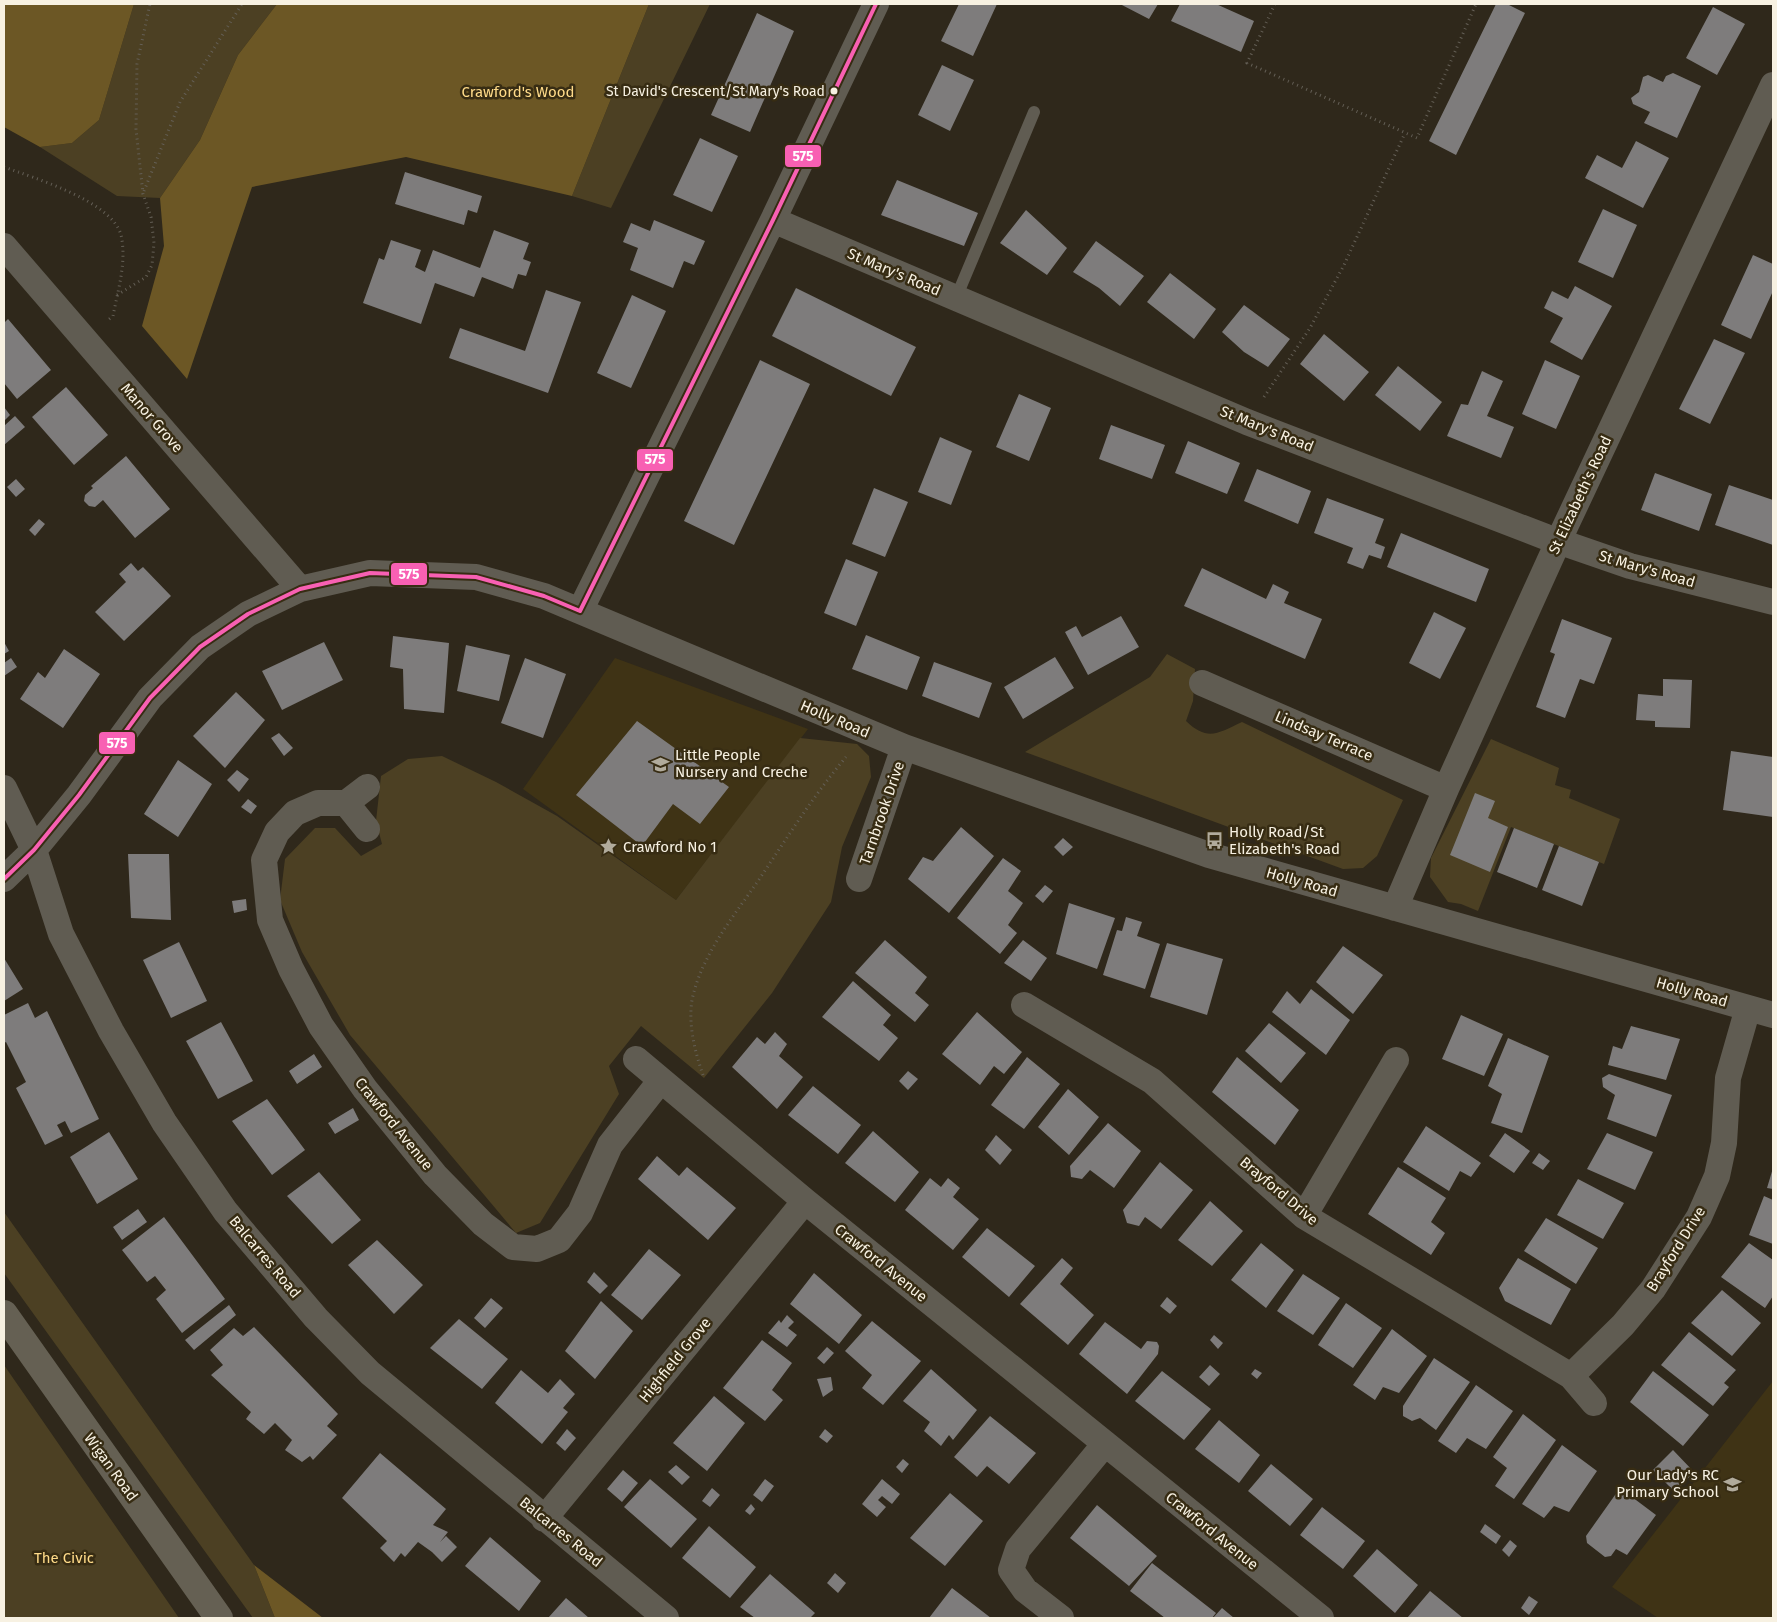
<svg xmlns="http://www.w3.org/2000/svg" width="1777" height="1622" font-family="'Fira Sans',sans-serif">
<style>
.built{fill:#3f3315}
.green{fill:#4c4023}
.forest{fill:#6c5725}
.building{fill:#7e7c7c}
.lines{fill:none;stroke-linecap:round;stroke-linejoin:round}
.path{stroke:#645f56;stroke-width:3;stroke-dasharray:1 4;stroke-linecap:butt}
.service{stroke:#605c52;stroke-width:12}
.minor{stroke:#605c52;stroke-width:26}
.secondary{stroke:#656053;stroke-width:28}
.bus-1-casing{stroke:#372c13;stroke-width:8}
.bus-1{stroke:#f860b3;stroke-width:4}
.bus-dot{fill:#f7f1e2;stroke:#372c13;stroke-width:2}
.labels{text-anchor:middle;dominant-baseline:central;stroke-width:5;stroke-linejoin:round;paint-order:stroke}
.bus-label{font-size:14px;fill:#f7f1e2;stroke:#372c13;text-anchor:end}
.park-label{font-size:15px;fill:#ffdb89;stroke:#372c13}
.street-label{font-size:15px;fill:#f7f1e2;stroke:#372c13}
.poi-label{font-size:15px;fill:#f7f1e2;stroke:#372c13;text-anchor:start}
.line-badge{stroke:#372c13;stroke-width:2}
.badge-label{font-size:14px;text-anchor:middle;font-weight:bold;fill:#fff}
</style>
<rect width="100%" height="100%" fill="#2f281b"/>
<path class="built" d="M615,658L808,729L676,900L523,789Z
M1773,1381V1618H1658L1612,1587Z"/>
<path class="green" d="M134,4H277L238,55L200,140L160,198L117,196L40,147L72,143L99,120Z
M649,4H710L611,208L572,196Z
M1167,654L1195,669L1193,701L1186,721C1208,742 1218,733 1242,722L1403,800L1377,856L1363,868L1343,869L1025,752L1150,677Z
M800,738L857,744L869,756L871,777L842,847L831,902L772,993L704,1078L641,1026L609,1066L619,1094L540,1223L516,1233L350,1035L302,952L280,900L285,859L315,828H335L361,856L382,844L376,821L381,776L408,759L442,756L496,782L557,816L676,900Z
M1491,739L1559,768L1555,785L1571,790L1569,798L1620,819L1604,864L1511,827L1478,911L1461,904L1448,902L1430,877L1431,858Z
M4,1212L254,1565L275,1618H253L4,1273Z
M4,1365L179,1618H4Z"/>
<path class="forest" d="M4,4H134L99,120L72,143L40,147L4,127Z
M277,4H649L572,196L406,157L252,187L187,379L142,326L164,246L160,198L200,140L238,55Z
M254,1565L323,1618H275Z"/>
<path class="building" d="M959,4H997L973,56L941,41Z
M1120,4H1158L1149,19Z
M1180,4H1216L1254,21L1241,52L1171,21Z
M1496,4H1507L1525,13L1456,155L1429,141Z
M1713,7L1745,24L1717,75L1686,58Z
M757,13L794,31L750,132L711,115Z
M942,65L974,80L950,131L918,115Z
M1673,73L1701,86L1677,138L1644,123L1650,112L1633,104L1631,98L1639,92L1643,77L1648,75L1663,82L1666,76Z
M700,138L738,156L712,212L673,195Z
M1636,141L1669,158L1643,208L1585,178L1597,155L1622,168Z
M405,172L482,196L477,213L468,210L464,225L395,204Z
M897,180L978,213L964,246L881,215Z
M1603,209L1637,225L1613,278L1578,262Z
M1026,210L1067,248L1047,275L1000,243Z
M654,220L705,241L694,265L684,261L673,288L630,270L638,248L623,242L631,223L650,231Z
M494,230L529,243L523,259L531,262L526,276L518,274L513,289L482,277L474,297L435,283L421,324L363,303L379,258L384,260L391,240L421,250L415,267L425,272L433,250L480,268Z
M1096,241L1144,276L1120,306L1099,288L1073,272Z
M1753,255L1773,264V291L1751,339L1721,325Z
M1170,273L1216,309L1194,339L1147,302Z
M1575,286L1612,306L1582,360L1550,342L1563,318L1544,308L1552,291L1568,299Z
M796,288L916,347L891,396L772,336Z
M546,290L581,302L548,393L449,358L460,328L525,351Z
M632,295L666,311L631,388L597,373Z
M1244,305L1290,339L1268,367L1244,352L1222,332Z
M8,319L51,370L17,399L4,383V323Z
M1324,334L1369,372L1344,401L1300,364Z
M1714,339L1745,353L1710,424L1679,409Z
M760,360L810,384L734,545L684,521Z
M1545,360L1580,376L1556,429L1522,414Z
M1398,366L1442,402L1420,431L1375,395Z
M1482,371L1503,381L1487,416L1514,427L1501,458L1447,436L1461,404L1468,405Z
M66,387L108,435L74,465L32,417Z
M1019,394L1051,408L1029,461L996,447Z
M4,407L10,415L4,421Z
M15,416L25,427L4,445V426Z
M1111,425L1165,445L1152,479L1099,459Z
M940,437L972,451L951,505L918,492Z
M1188,441L1240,463L1227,494L1175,473Z
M126,456L170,509L135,538L103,500L95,507L89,506L84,501L85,495L93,488L91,486Z
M1257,469L1311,491L1298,524L1244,501Z
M1655,473L1712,494L1699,531L1641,510Z
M16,479L25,489L16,497L7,487Z
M1729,485L1773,500V545L1715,525Z
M874,488L908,502L885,557L852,544Z
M1327,498L1384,519L1375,543L1385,547L1381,559L1369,555L1363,569L1347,563L1353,548L1314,533Z
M39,519L45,524L35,536L29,530Z
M1401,533L1489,569L1476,602L1387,567Z
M846,559L878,572L856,626L824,613Z
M131,563L138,571L143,567L171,596L124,641L95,612L126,582L119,574Z
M1202,568L1266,599L1273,584L1289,592L1284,603L1322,619L1305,659L1184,606Z
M1434,612L1466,628L1440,679L1409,663Z
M1121,616L1139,647L1088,675L1065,632L1076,626L1082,637Z
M1562,619L1612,638L1594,684L1580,679L1565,718L1536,707L1555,654L1550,652Z
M866,635L920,657L907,690L852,669Z
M393,636L449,643L444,713L404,709L403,669L390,667Z
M4,642L9,651L4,654Z
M324,642L343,680L282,710L262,671Z
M466,645L510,655L499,701L457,691Z
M64,649L100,674L63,728L20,699L38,672L45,678Z
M1055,657L1074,688L1023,719L1004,687Z
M11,658L17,667L4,676V663Z
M525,658L566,674L543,738L501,723Z
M934,662L992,683L979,718L922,696Z
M1663,679L1692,680L1690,728L1655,727V721L1636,720L1638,694L1663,696Z
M236,692L265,720L225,768L193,736Z
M637,721L729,787L700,824L673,804L642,846L576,795Z
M279,733L293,748L284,756L271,738Z
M1731,751L1773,757V817L1723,810Z
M178,760L212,784L178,837L144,814Z
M237,770L249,779L239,792L227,780Z
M1475,793L1495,801L1488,818L1508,827L1490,872L1450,855Z
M248,799L257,806L251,814L241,807Z
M961,827L994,856L949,913L908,879L923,857L933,861Z
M1514,828L1554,844L1537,888L1497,872Z
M1063,838L1073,847L1063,856L1054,847Z
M1559,846L1599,862L1582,906L1542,890Z
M128,854H169L171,920L131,918Z
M1003,858L1021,871L1008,891L1023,903L1008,925L1017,933L1000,954L957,918Z
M1045,885L1053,891L1043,903L1035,896Z
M246,899L247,910L234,913L232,901Z
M1069,903L1115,918L1097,969L1056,954Z
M1126,917L1142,922L1137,936L1160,944L1145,989L1103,975L1117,930L1122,931Z
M885,940L927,977L915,993L929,1005L915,1022L855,973Z
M1023,940L1047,958L1031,981L1004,963Z
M179,942L207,1001L171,1018L143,960Z
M1167,943L1223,959L1207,1015L1150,997Z
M1343,946L1383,975L1353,1014L1316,982Z
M4,958L23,989L4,1001Z
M853,981L891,1015L883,1025L898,1038L879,1061L822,1017Z
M1311,989L1350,1020L1326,1055L1272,1012L1287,991L1300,1004Z
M28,1003L35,1018L47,1011L99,1119L71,1133L65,1121L57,1125L63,1136L45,1145L16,1088L26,1082L6,1042L4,1043V1015Z
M977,1012L1022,1052L1004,1074L994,1066L980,1085L942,1054Z
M1461,1015L1503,1034L1484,1076L1442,1059Z
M221,1022L253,1081L218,1099L186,1041Z
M1269,1023L1306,1053L1281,1083L1245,1051Z
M1631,1026L1680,1039L1666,1080L1608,1065L1613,1046L1622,1049Z
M775,1032L787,1044L779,1056L803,1077L777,1109L732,1067L757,1037L765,1044Z
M1508,1038L1549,1056L1522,1133L1491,1123L1502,1094L1488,1086Z
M314,1054L322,1067L297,1084L289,1071Z
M1027,1057L1060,1084L1024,1129L991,1105Z
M1237,1057L1299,1110L1275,1145L1212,1092Z
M908,1071L918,1079L908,1090L899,1081Z
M1609,1074L1672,1095L1656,1137L1607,1119L1615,1095L1603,1087L1602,1078Z
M813,1086L861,1125L838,1154L788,1115Z
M1068,1089L1099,1117L1069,1155L1038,1127Z
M267,1099L305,1150L272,1175L232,1121Z
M353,1108L359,1120L335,1134L328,1123Z
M1108,1123L1141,1151L1114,1188L1090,1170L1082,1179L1071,1177L1070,1166Z
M1426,1126L1481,1163L1471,1177L1460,1171L1449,1191L1403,1162Z
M873,1131L919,1172L895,1202L845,1163Z
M109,1132L138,1179L97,1204L70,1157Z
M1505,1133L1530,1151L1514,1173L1489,1156Z
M1607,1133L1653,1152L1635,1190L1587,1169Z
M996,1135L1012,1150L1000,1165L985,1150Z
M1539,1153L1550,1161L1543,1170L1532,1163Z
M657,1156L679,1176L687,1167L736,1208L708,1240L638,1179Z
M1160,1162L1193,1190L1161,1229L1145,1217L1139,1226L1127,1223L1123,1210Z
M1398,1167L1446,1198L1431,1222L1445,1233L1431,1255L1368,1214Z
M1773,1168V1189L1767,1188Z
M319,1172L361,1220L332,1244L287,1196Z
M930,1178L941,1187L948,1178L960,1188L953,1197L979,1219L953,1250L905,1210Z
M1578,1179L1624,1203L1603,1239L1557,1215Z
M1764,1196L1773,1200V1244L1749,1235Z
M1210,1201L1243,1231L1212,1266L1178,1240Z
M138,1209L147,1222L122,1240L113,1227Z
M164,1217L225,1299L182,1333L156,1299L166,1290L155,1276L147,1282L122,1250Z
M1546,1218L1598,1248L1576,1284L1524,1251Z
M987,1228L1035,1266L1009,1297L962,1257Z
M377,1240L423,1285L394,1314L348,1265Z
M1261,1243L1294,1270L1266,1308L1231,1280Z
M1749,1243L1773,1260V1296L1765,1308L1721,1277Z
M649,1249L681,1275L642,1320L611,1295Z
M1062,1258L1073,1268L1060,1284L1094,1315L1068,1345L1020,1304Z
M1518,1258L1571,1289L1551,1325L1505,1301L1499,1288Z
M594,1272L608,1286L600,1294L587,1282Z
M814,1273L862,1315L839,1344L790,1304Z
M1303,1274L1340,1298L1313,1335L1277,1311Z
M1722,1290L1761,1323L1732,1356L1691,1323Z
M1167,1297L1177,1306L1170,1314L1160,1306Z
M491,1298L503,1308L485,1328L474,1318Z
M601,1301L633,1331L595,1379L565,1351Z
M1346,1303L1382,1328L1353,1368L1318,1345Z
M229,1305L236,1315L194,1350L185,1340Z
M787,1315L794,1322L788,1328L797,1335L787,1347L768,1333L779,1320L781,1323Z
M459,1319L508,1359L482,1389L430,1348Z
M872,1321L921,1361L883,1405L862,1388L872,1375L845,1351Z
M1105,1322L1141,1349L1147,1341L1157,1342L1159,1346L1158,1354L1127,1394L1079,1354Z
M254,1327L338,1414L327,1426L337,1435L313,1460L310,1456L302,1462L285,1450L292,1440L275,1423L264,1434L246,1419L251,1412L211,1375L223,1365L210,1350L234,1328L243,1336Z
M1392,1329L1427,1356L1399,1393L1383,1387L1375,1400L1353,1385Z
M1689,1332L1736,1370L1724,1383L1729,1387L1713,1406L1661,1365Z
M1214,1335L1223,1343L1218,1349L1210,1340Z
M762,1340L792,1363L772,1390L783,1400L765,1421L723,1388Z
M827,1347L834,1353L824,1364L817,1358Z
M1434,1358L1470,1382L1436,1430L1420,1418L1412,1421L1403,1416V1406Z
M1210,1365L1220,1374L1209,1386L1199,1377Z
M931,1369L977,1410L953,1440L949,1435L941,1446L924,1431L930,1422L903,1401Z
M1255,1369L1262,1373L1257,1379L1251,1374Z
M521,1370L548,1393L560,1379L575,1394L563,1408L568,1412L542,1444L495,1403Z
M1162,1371L1211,1409L1184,1440L1135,1401Z
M1653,1371L1709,1415L1683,1446L1630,1402Z
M831,1377L833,1390L823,1397L817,1379Z
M1476,1385L1513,1411L1486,1449L1467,1438L1456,1453L1438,1441Z
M714,1396L745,1423L707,1471L673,1443Z
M1523,1414L1556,1440L1514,1499L1495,1486L1507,1468L1493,1457Z
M990,1416L1036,1453L1009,1484L987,1466L977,1477L954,1457Z
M1219,1420L1260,1455L1239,1483L1195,1449Z
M567,1429L576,1438L565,1451L556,1443Z
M825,1429L833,1436L827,1443L819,1437Z
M1562,1445L1597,1471L1569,1512L1554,1506L1544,1518L1522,1504Z
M1673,1450L1694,1472L1675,1492L1653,1470Z
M380,1453L446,1509L433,1525L448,1532L440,1542L446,1536L457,1547L442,1562L432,1552L418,1542L405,1557L401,1553L394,1562L380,1548L387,1541L342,1498Z
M903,1459L909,1464L902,1473L896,1467Z
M1271,1464L1313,1499L1290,1526L1248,1491Z
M676,1465L690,1477L682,1485L668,1472Z
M623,1470L638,1483L622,1502L607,1489Z
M650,1479L697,1519L671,1548L624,1507Z
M765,1479L774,1486L762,1502L753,1495Z
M882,1479L900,1494L892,1504L882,1496L878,1500L886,1507L877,1517L862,1504Z
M712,1488L720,1495L710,1507L702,1501Z
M1620,1488L1656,1515L1627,1555L1616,1549L1611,1556L1605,1557L1587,1543L1586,1536Z
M950,1493L983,1521L945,1566L910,1538Z
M751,1504L755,1509L750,1515L745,1511Z
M1097,1505L1157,1556L1129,1586L1070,1538Z
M1322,1507L1365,1541L1343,1569L1300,1535Z
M1485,1524L1501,1536L1496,1544L1480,1532Z
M709,1526L756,1567L730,1598L682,1558Z
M490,1537L541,1581L519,1611L465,1566Z
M1510,1540L1517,1546L1509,1557L1502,1550Z
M1377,1549L1418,1585L1395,1613L1353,1576Z
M1152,1563L1216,1613L1212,1618H1165L1130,1591Z
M835,1573L846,1583L838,1593L827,1583Z
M770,1574L815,1613L810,1618H755L740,1607Z
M952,1588L991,1618H929Z
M1430,1591L1463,1618H1407Z
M1529,1596L1538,1602L1529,1615L1521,1608Z
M566,1598L589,1618H548Z
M1222,1608L1234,1618H1213Z"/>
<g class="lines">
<path class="path" d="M1275,4L1247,63L1417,138L1476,4
M4,167C34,178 112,201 121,235C127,261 118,290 113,316L108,320
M144,191L180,102L242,4
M117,295L146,277L152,265L154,243L151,217L143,194L136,129L137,64L150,4
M1264,397L1310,328L1344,265L1405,133
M703,1075C695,1052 688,1025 692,1000C701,956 733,917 758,881C787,838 813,796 846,757"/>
<path class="service" d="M956,298L1034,112"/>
<path class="minor" d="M773,220L1247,422L1546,537L1630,566L1773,602
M4,246L300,589
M580,611L773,220L876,4
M1202,683L1446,789
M4,788L34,850L61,934L111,1031L164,1122L226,1212L316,1318L370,1373L666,1618
M346,803L367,787
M367,829L346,803H318L295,813L277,832L264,860L270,920L291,969L321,1026L365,1089L435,1175L483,1224L513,1247L537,1249L559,1240L580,1213L610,1145L661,1080L805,1201L1321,1618
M4,879L34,850L79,795L150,698L200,647L248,614L300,589L370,573L476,577L544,596L904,747L1209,855L1773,1015
M859,879L904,747
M1395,908L1446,789L1558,542L1773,85
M1024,1005L1152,1081L1304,1216L1571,1376L1594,1403
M636,1059L661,1080
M1304,1216L1396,1060
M1571,1376L1623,1325L1653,1289L1699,1217L1717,1176L1724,1143L1728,1078L1748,1008
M544,1519L805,1201
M1061,1618L1025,1590L1011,1570L1018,1549L1104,1445"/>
<path class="secondary" d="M4,1314L219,1618"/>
<defs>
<path id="bus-1" d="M580,611L773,220L876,4
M4,879L34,850L79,795L150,698L200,647L248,614L300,589L370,573L476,577L544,596L580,611"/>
</defs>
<use href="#bus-1" class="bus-1-casing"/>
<use href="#bus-1" class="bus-1"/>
</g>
<defs>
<symbol id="school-bare" viewBox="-9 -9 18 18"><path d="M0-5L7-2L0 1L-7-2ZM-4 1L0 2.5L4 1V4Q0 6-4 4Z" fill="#b1ab9c" stroke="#372c13" stroke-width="2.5" paint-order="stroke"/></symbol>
<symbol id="bus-bare" viewBox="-9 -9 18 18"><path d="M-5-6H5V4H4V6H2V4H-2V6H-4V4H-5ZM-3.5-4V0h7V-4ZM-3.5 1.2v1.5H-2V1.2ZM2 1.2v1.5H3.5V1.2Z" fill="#b1ab9c" stroke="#372c13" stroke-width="2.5" paint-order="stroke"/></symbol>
<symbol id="sight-bare" viewBox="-9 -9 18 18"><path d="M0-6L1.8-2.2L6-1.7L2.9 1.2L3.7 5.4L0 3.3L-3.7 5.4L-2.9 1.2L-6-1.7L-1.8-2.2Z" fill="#b1ab9c" stroke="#372c13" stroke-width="2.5" paint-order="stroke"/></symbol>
</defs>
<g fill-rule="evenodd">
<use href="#school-bare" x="648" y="752" width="25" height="25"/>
<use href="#bus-bare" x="1202" y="828" width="25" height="25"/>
<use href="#sight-bare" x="596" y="834" width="25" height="25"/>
<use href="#school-bare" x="1720" y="1472" width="25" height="25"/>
</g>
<circle class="bus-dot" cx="834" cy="91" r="4.5"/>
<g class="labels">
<g class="bus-label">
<text x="825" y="91">St David's Crescent/St Mary's Road</text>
</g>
<g class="park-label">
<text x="518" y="92">Crawford's Wood</text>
<text x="64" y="1558">The Civic</text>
</g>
<g class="street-label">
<text transform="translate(894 272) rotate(23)">St Mary's Road</text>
<text transform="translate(152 418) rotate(49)">Manor Grove</text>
<text transform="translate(1267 429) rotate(22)">St Mary's Road</text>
<text transform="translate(1580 495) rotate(-65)">St Elizabeth's Road</text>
<text transform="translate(1647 569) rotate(16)">St Mary's Road</text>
<text transform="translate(835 719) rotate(23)">Holly Road</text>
<text transform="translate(1324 736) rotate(23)">Lindsay Terrace</text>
<text transform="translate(882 813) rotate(-71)">Tarnbrook Drive</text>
<text transform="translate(1302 882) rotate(16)">Holly Road</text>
<text transform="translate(1692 992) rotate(16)">Holly Road</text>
<text transform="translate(394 1124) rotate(51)">Crawford Avenue</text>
<text transform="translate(1279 1191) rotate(40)">Brayford Drive</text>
<text transform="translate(1676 1249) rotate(-58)">Brayford Drive</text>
<text transform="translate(265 1257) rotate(50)">Balcarres Road</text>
<text transform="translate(881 1263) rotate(39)">Crawford Avenue</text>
<text transform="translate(675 1360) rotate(-51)">Highfield Grove</text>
<text transform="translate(111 1467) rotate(54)">Wigan Road</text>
<text transform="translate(1212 1531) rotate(39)">Crawford Avenue</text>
<text transform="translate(561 1532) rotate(39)">Balcarres Road</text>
</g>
<g class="poi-label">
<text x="675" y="755">Little People<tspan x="675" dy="17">Nursery and Creche</tspan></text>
<text x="1229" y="832">Holly Road/St<tspan x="1229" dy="17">Elizabeth's Road</tspan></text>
<text x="623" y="847">Crawford No 1</text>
<text x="1719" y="1475" text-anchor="end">Our Lady's RC<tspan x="1719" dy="17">Primary School</tspan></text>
</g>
</g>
<g class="line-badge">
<rect x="784" y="144" width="38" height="24" rx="5" fill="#f860b3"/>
<rect x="636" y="448" width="38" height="24" rx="5" fill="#f860b3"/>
<rect x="390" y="562" width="38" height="24" rx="5" fill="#f860b3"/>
<rect x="98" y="731" width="38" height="24" rx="5" fill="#f860b3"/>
</g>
<g class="badge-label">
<text x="803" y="161">575</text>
<text x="655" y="464">575</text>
<text x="409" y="579">575</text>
<text x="117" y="748">575</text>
</g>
<rect width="1777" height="1622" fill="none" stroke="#f7f1e2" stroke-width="10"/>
</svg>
